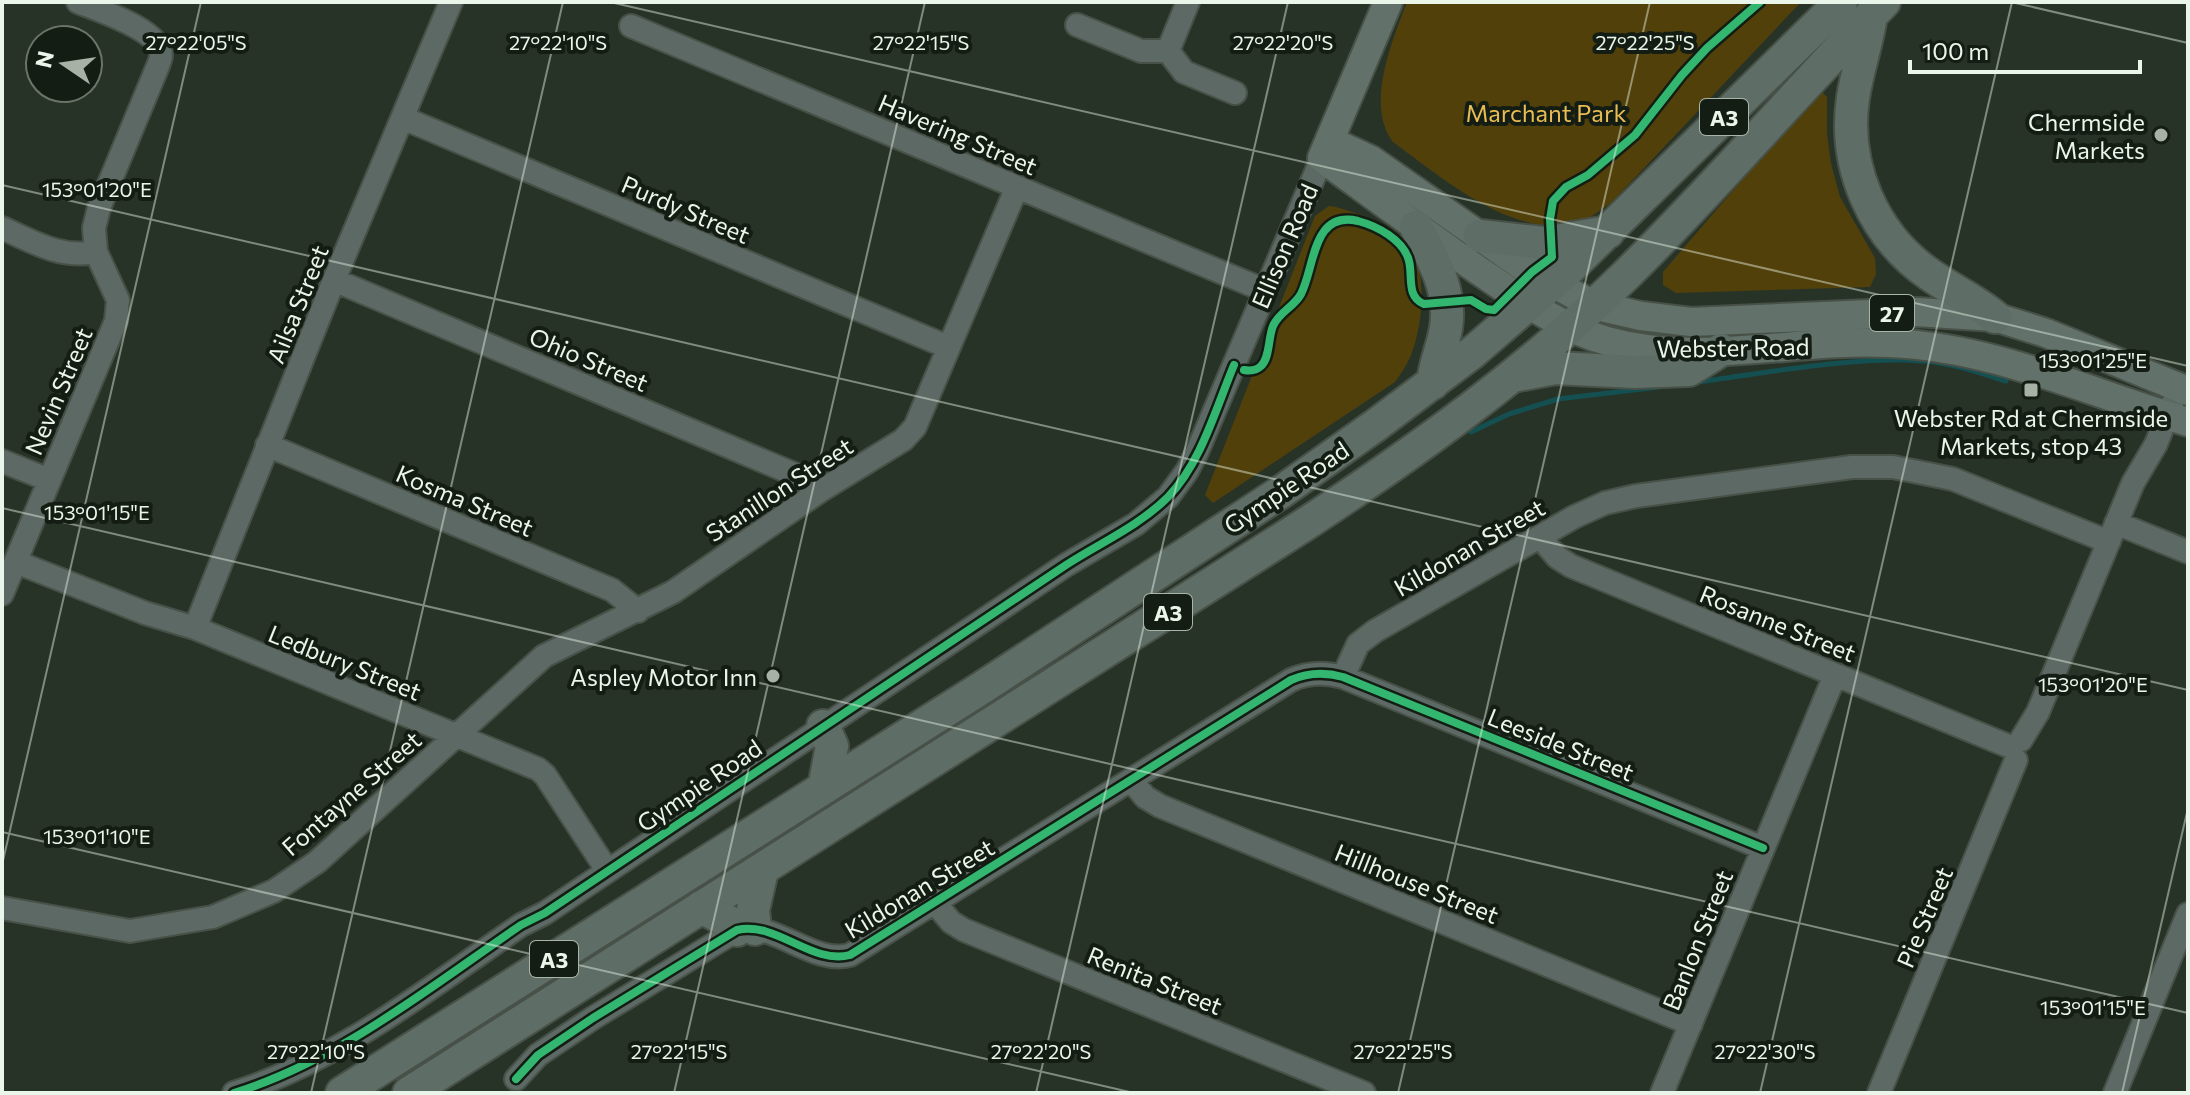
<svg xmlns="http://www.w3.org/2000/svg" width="2190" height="1095" font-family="Commissioner,sans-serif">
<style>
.green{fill:#52400a}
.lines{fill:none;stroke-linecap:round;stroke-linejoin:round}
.stream{stroke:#144f52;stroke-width:5}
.minor-casing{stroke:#485148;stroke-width:26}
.major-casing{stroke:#485148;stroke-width:32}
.highway-casing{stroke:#485148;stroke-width:36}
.minor{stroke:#5c6964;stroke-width:22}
.major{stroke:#62726a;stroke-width:28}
.highway{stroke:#5e6e67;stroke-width:32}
.cycleway-casing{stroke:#141d13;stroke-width:13}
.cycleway{stroke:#33b770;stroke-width:8}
.ticks{fill:none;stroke:#eaf6e9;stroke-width:2;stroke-opacity:0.45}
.poi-dot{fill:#a6b2a5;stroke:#141d13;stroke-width:3}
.labels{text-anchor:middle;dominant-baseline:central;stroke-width:8;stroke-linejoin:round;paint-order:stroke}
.shield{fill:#141d13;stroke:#aab5a9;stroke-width:2}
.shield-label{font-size:22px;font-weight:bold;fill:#eaf6e9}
.park-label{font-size:24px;fill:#eabd54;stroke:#141d13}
.poi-label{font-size:24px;fill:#eaf6e9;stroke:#141d13;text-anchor:end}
.street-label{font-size:24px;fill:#eaf6e9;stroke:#141d13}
.ticks-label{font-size:20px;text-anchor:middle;fill:#eaf6e9;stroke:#141d13;stroke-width:8;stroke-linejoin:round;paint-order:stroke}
</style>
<rect width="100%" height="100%" fill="#283328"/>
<path class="green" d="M1407,2H1801L1611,203C1601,209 1590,219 1579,222C1516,242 1441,177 1393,142C1365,106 1392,41 1407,2Z
M1822,92L1827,97V134L1831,164L1840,197L1875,258L1876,274L1870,287L1676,293L1663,285V272L1814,96Z
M1329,206C1339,207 1349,211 1358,214C1375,220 1395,228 1406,242C1429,270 1423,324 1411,355C1407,365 1401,373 1395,382L1213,503L1205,495L1315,216Z"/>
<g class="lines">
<path class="stream" d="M1697,382C1766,373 1854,356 1923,361C1951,363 1980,373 2006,381
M1471,432L1509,414L1558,399L1659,387"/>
<defs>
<path id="minor" d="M1077,25L1141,51H1168L1184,72L1235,93
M631,26L1264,290
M1168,51L1188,2
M403,118L948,347
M2,228C34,242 60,259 96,252
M334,280L794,474L820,491
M267,445L612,590L638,611
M2,461L49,480
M2116,523L2188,552
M1540,537L1557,557L1571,566L2006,745
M16,562L145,613L195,628L538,769L545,775L607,870
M2,594L116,321L118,300L96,252L94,228L99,208L155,73C157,68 161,60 161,55C161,30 98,10 78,2
M195,628L334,280L451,2
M1343,677L1358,644L1375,631L1574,517L1605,503L1636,496L1852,467H1893L1953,479L2109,542
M2021,740L2038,712L2133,483L2156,444L2172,404
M1131,780L1145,797L1160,806L1691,1024
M935,903L951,922L964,930L1364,1093
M2,908L130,931L213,917L274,891L317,862L544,656L673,592L820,491L903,440L915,427L1017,187
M516,1079L538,1055L593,1018L737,930C777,921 811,965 850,955L1291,680C1309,672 1325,672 1343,677L1763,848
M234,1093C340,1060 430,987 521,925L545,913L1066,565L1136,524L1168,497L1187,471L1197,452L1322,158
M1662,1093L1835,675
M1879,1093L2016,760
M2115,1093L2188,914"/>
<path id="major" d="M1388,2L1322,158C1373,195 1423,232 1475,268C1515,295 1559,328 1607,341C1699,367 1796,338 1890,343C1995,347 2089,393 2188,422
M1330,141L1371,160L1524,267L1593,305L1641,316L1691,322L1916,312L1995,317L2046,333L2188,391"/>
<path id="highway" d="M1871,15C1867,44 1857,70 1853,98C1843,166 1873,235 1929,274C1950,289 1974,300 1995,317
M1416,227C1433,259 1452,290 1446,328C1443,347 1435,363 1433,383
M1480,236L1544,243L1608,232
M1513,376L1555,368L1635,372L1689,370L1721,350
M823,726L832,746L824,788
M701,907L729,922L737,930
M755,929L753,910L762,870
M342,1093L980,689L1281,492L1376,425L1473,352L1569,269L1841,2
M409,1093L1304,525C1417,451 1528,371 1625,276C1715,188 1796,92 1884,2"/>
</defs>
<use href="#minor" class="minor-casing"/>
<use href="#major" class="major-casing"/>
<use href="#highway" class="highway-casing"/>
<use href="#minor" class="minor"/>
<use href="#major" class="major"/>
<use href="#highway" class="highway"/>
<defs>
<path id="cycleway" d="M1244,370C1250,371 1256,371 1261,366C1270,358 1268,338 1273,326C1279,312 1294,307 1301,294C1315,267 1312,210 1358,221C1377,226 1404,240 1409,261C1413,276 1406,297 1424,304L1471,300L1486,309L1494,310L1532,272L1552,257L1550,219L1553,201L1566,187L1588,175L1635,135L1682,75L1707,48L1760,2
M516,1079L538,1055L593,1018L737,930C777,921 811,965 850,955L1291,680C1309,672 1325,672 1343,677L1763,848
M234,1093C340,1060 430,987 521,925L545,913L1066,565C1100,543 1139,526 1168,497C1201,463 1216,408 1234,365"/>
</defs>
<use href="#cycleway" class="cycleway-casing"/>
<use href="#cycleway" class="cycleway"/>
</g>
<path class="ticks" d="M610,2L2188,366M2011,2L2188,43M2,185L2188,690M2,508L2188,1013M2,832L1134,1093M2,865L201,2M311,1093L563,2M674,1093L925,2M1036,1093L1288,2M1398,1093L1650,2M1760,1093L2012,2M2122,1093L2188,808"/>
<g class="poi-dot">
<circle cx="2161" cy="135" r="8"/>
<rect x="2023" y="382" width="16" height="16" rx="4"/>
<circle cx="773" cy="676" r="8"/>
</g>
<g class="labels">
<g class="shield">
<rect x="1700" y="99" width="48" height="36" rx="6"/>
<rect x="1870" y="295" width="44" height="36" rx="6"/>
<rect x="1144" y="594" width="48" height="36" rx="6"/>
<rect x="530" y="941" width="48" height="36" rx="6"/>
</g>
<g class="shield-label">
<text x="1724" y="117">A3</text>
<text x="1892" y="313">27</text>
<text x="1168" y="612">A3</text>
<text x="554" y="959">A3</text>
</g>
<g class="park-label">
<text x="1546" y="112">Marchant Park</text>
</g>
<g class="poi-label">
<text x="2145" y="121">Chermside<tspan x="2145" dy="28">Markets</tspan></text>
<text x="2031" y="417" text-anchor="middle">Webster Rd at Chermside<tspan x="2031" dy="28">Markets, stop 43</tspan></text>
<text x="757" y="676">Aspley Motor Inn</text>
</g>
<g class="street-label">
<text transform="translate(958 134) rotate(23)">Havering Street</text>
<text transform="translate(686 209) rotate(23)">Purdy Street</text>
<text transform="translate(1284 246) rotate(-67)">Ellison Road</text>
<text transform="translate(297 304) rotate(-68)">Ailsa Street</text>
<text transform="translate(1733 347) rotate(-1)">Webster Road</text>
<text transform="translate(589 359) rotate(23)">Ohio Street</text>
<text transform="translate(58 391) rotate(-67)">Nevin Street</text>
<text transform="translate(1286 487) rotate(-34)">Gympie Road</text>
<text transform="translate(779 489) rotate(-33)">Stanillon Street</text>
<text transform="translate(465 500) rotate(23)">Kosma Street</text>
<text transform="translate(1469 547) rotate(-30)">Kildonan Street</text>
<text transform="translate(1778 623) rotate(22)">Rosanne Street</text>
<text transform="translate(345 662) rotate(22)">Ledbury Street</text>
<text transform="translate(1561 744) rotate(22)">Leeside Street</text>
<text transform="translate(699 785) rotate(-34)">Gympie Road</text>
<text transform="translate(351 793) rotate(-41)">Fontayne Street</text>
<text transform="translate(1417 883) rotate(22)">Hillhouse Street</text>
<text transform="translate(919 888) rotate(-31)">Kildonan Street</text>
<text transform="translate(1924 917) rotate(-67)">Pie Street</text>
<text transform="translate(1697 940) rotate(-68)">Banlon Street</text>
<text transform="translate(1155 980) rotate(22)">Renita Street</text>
</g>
</g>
<g class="ticks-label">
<text x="196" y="50">27°22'05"S</text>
<text x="558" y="50">27°22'10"S</text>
<text x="921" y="50">27°22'15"S</text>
<text x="1283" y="50">27°22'20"S</text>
<text x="1645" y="50">27°22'25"S</text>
<text x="97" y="197">153°01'20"E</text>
<text x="2093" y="368">153°01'25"E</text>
<text x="97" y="520">153°01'15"E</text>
<text x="2093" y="692">153°01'20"E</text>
<text x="97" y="844">153°01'10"E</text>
<text x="2093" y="1015">153°01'15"E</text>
<text x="316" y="1059">27°22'10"S</text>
<text x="679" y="1059">27°22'15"S</text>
<text x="1041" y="1059">27°22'20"S</text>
<text x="1403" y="1059">27°22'25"S</text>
<text x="1765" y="1059">27°22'30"S</text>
</g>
<rect width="2190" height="1095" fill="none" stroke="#eaf6e9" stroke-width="8"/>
<g transform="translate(64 64) rotate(283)"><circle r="38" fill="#141d13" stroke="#6a7469" stroke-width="2"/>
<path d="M0-6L14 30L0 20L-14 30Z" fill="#a6b2a5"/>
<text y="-12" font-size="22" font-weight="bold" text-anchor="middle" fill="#eaf6e9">N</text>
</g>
<path d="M1910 60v12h230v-12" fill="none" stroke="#eaf6e9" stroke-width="4"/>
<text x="1922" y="60" font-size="24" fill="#eaf6e9" stroke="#141d13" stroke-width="6" paint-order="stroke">100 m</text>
</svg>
